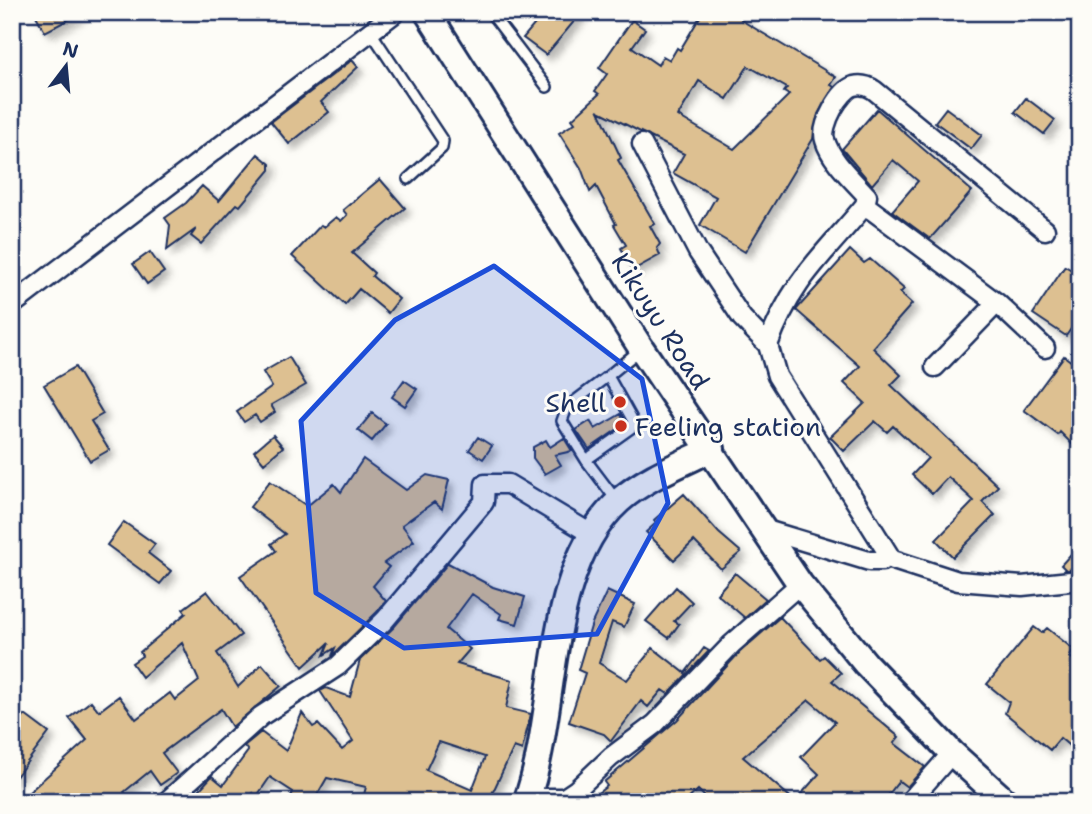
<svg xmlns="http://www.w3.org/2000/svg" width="1092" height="814" font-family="'Shantell Sans',sans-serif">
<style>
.building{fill:#ddc091;stroke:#1b2f5e;stroke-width:2;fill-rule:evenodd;filter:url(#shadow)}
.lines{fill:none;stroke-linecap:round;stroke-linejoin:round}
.lane-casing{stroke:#1b2f5e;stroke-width:14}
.street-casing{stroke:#1b2f5e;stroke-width:23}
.secondary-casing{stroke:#1b2f5e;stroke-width:30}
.lane{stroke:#fdfcf7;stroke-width:9}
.street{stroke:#fdfcf7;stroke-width:18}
.secondary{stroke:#fdfcf7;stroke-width:24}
.marked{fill:#1d4ed8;fill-opacity:0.2;stroke:#1d4ed8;stroke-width:5;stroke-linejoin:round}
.poi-dot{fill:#c8321e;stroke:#fdfcf7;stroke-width:2.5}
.labels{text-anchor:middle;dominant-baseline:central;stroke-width:6;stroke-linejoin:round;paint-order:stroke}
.street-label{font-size:26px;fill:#1b2f5e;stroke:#fdfcf7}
.poi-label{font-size:26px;fill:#1b2f5e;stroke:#fdfcf7;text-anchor:end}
</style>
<defs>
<filter id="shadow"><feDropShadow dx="5.5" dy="5.5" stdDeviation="3.5" flood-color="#0004"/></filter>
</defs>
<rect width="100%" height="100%" fill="#fdfcf7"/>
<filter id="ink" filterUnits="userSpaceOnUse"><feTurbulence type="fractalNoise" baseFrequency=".0143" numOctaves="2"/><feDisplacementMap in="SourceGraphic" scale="14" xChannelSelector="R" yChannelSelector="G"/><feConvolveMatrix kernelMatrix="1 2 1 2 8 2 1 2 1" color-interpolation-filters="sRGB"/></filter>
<g filter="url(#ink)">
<path class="building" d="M34,12H83L45,32Z
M545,12H582L546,55L523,38Z
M703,12H746L741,20L836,77L831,85L834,87L818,114L813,139L745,252L700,225L716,197L673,173L684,154L599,111L621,158L618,160L655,224L650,226L660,244L657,248L660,255L633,270L621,248L626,245L614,225L616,224L596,186L590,192L581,168L559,133L575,123L572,119L599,94L595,91L607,74L599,68L632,20L645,29L632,47L658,65L663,56L670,60L677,48L680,50ZM748,66L787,88L784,92L789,95L734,149L678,116L699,81L727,99Z
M352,60L358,67L321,102L329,112L289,144L271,122Z
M1026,98L1055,120L1044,134L1015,112Z
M946,108L982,135L971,149L935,122Z
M877,109L972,191L930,239L892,211L918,181L893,160L872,185L842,149Z
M258,154L270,164V170L240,206L237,204L201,244L191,236L196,229L167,250L170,225L165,218L186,203L202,186L219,201Z
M380,179L405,208L352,253L374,273L372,276L399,299L388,313L359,289L345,305L292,256L321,225L324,227L336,217L341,221L347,215L343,210Z
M850,250L864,263L870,259L904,289L900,293L912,304L873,348L901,375L891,385L998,486L982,502L995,515L953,557L936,540L974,501L948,477L932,494L912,475L928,458L893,426L887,432L875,421L844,451L830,437L865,403L844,383L860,366L796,310Z
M150,252L164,272L147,284L133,264Z
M1065,266L1080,275V316L1066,336L1033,314Z
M1064,356L1080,368V452L1060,432L1058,435L1024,410Z
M289,357L306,385L271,405L275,412L260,422L255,415L244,422L237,412L272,387L263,372Z
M75,367L103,414L91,421L109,450L90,461L44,385Z
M404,380L417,389L405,406L392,397Z
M372,413L386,424L372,441L358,430Z
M621,414L625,424L589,449L576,430L590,421L595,429Z
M273,435L283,447L264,463L254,451Z
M478,437L492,446L483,459L469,450Z
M564,438L572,451L555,455L561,465L545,474L533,458V447L546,440L550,447Z
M363,459L406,490L427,475L449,480L442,509L434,502L402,525L414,541L384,563L389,567L373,586L386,601L377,612L332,656L335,648L324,655L329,643L303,667L240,576L276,551L271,544L285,534L250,507L270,481L307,506L334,484L341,492Z
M684,494L719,533L741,552L721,569L694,541L674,560L646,532L656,523L654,520Z
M124,522L155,544L148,553L171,571L160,584L107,545Z
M1080,544V569L1066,570L1061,565Z
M448,563L493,587L525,597L517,624L499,619L501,614L472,594L446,629L470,649L457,664L512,680L506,708L531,714L522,750L514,747L490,798L499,802H362L366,787L327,778L313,802H289L293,792L270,777L257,796L253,793L249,802H188L212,776L223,785L248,751L244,746L261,732L286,751L302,713L313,727L318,724L342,750L353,741L320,691L326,688L350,697L360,660L394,627ZM439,742L485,757L472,790L426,770Z
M735,573L766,599L745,618L717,594Z
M676,587L692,602L674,621L679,624L669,638L646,621Z
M207,591L241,635L217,653L238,687L262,664L281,686L232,727L221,709L162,753L177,773L160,785L150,771L124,792L133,802H84L74,792L60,802H18L87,740L69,718L91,701L99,711L119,696L136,719L170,693L175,700L199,681L182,643L142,677L132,663L142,656L140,652L186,613L183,609Z
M607,591L635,604L624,627L612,622L599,663L627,680L653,648L685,673L704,648L709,651L668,694L662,690L648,707L641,701L611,741L604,734L569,722L585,673L578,670L592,623Z
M780,617L820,659L824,656L841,673L832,681L899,737L894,743L925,767L907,787L899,781L883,802H749L743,796L737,802H710L698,790L685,802H586L607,786L604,782L677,720L740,652ZM809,700L835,722L801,757L819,774L795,801L743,757Z
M1034,627L1042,633L1047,628L1073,649L1070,657L1080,665V755L1060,738L1050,750L1005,713L1009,702L987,684Z
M25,715L49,733L12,782V733Z"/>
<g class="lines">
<defs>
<path id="lane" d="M490,12L547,87
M371,32L443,141L442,148L408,179
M586,460L562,421L567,407L608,376
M617,501L586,460L631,428L633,421L608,376L641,349"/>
<path id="street" d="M642,144L698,252L742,318L768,345L777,376L889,555L882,561H869L763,529
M865,205L997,303L1045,348
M12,305L396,12
M768,345C792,279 823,256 865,205L867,196C853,180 831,161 825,140C820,126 840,90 854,86C862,84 868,86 874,90L1045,230
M935,367L997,303
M887,558L958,581L1022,586L1080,580
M527,798H564L576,790L611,757L655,724L732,644L800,584
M166,802L261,716L338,666L385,620L484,502L485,484H508L593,535
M909,802L952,753"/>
<path id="secondary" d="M427,12L641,348L800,584L866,664L952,753L1006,802
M526,802C559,714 543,570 619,501C645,478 681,464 712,449"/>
</defs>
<use href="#lane" class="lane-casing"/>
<use href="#street" class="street-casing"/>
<use href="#secondary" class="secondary-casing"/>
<use href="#lane" class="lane"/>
<use href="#street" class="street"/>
<use href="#secondary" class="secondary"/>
</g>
</g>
<path class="marked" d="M494,266L642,379L668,503L597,634L404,648L316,593L301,421L395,320Z"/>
<g class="poi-dot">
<circle cx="620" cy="402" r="7"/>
<circle cx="621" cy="426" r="7"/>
</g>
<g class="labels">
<g class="street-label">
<text transform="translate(661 321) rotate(57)">Kikuyu Road</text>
</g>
<g class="poi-label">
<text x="606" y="402">Shell</text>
<text x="635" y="426" text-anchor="start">Feeling station</text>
</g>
</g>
<rect width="1092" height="814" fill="none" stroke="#fdfcf7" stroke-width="42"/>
<rect x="21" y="21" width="1050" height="772" fill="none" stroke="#1b2f5e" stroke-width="2.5" filter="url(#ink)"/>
<g transform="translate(66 66) rotate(16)" stroke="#fdfcf7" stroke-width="5" paint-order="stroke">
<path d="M0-5L12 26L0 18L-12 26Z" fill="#1b2f5e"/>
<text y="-10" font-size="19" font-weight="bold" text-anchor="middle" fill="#1b2f5e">N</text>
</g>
</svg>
